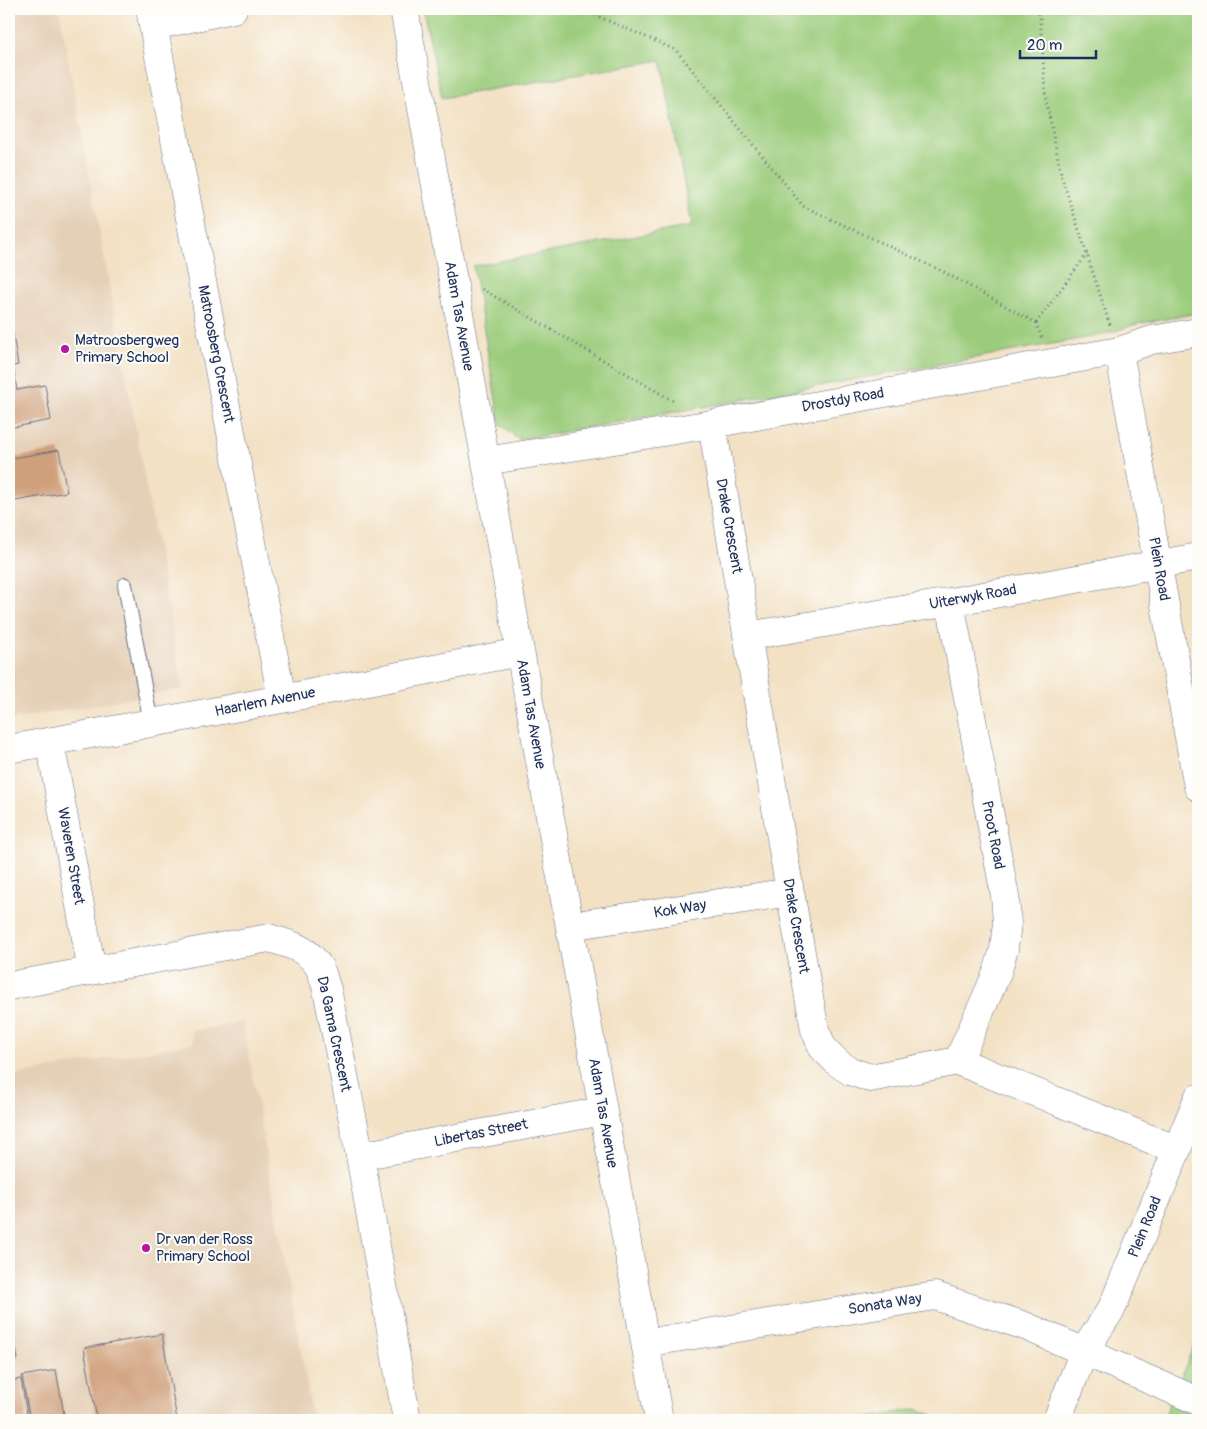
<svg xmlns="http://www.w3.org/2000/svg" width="1207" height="1429" font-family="Pangolin,sans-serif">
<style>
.built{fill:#e5d0b7}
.green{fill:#9bcc7c;stroke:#5b7e6d}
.building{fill:#d0a07d}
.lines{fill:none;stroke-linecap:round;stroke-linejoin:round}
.service-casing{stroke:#676d82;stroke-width:16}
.minor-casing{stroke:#676d82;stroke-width:29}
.path{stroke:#676d82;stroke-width:3;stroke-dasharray:1 4;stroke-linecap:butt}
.service{stroke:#fff;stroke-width:14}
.minor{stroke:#fff;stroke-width:28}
.poi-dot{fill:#b5179e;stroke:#fdfcf7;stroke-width:2}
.labels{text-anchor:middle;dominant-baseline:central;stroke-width:4;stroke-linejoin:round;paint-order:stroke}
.street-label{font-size:15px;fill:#1b2f5e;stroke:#fdfcf7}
.poi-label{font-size:15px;fill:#1b2f5e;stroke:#fdfcf7;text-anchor:start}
</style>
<rect width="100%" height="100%" fill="#fdfcf7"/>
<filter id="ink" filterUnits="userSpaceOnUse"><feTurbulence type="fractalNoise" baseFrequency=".02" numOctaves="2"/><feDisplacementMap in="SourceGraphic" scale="10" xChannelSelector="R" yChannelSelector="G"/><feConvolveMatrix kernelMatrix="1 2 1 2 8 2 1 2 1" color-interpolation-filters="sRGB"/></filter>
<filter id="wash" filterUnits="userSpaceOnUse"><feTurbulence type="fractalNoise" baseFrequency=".0096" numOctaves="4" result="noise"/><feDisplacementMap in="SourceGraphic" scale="20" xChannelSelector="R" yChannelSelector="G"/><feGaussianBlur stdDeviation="1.12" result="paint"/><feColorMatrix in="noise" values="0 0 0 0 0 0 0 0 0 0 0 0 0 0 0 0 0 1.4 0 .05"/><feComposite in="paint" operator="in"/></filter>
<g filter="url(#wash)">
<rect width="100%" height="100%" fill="#f3e1c4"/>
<path class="built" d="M9,9H59L183,689L9,720Z
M243,1022L313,1420H9V1076L194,1043L192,1031Z"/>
<path class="green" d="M423,9H1198V313L1137,324L1102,335L519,440L500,424L473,266L692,226L661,60L442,98Z
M1198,1336V1420H1163Z
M917,1409L944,1420H857Z"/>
<g id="blocks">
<path class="building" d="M9,329H12L18,365L13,366L17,390L45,385L51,420L9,428Z
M9,439L13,458L59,450L67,492L9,502Z
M9,1323H11L18,1359L9,1361Z
M162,1334L177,1420H97L84,1348Z
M56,1370L65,1420H30L22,1376Z
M21,1379L27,1414H25L26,1420H9V1381Z"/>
</g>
</g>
<g filter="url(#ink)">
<use href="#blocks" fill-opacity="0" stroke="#676d82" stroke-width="1"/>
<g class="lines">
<defs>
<path id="service" d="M125,585L151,723"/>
<path id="minor" d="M150,9L282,699
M404,9L659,1420
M153,26L233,9
M1119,351L1198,787
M712,424L790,892L815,1030L823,1048L838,1063L850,1071L870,1078L958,1061L1177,1150
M486,461L712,424L1119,351L1152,340L1198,332
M950,602L1005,896L1007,923L1004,949L997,973L958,1061
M748,636L950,602L1198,557
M50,742L92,971
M9,749L282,699L520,652
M570,926L790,892
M9,986L269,938C289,944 308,948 319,967C323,973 324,982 327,989L360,1156L407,1420
M360,1156L603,1111
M645,1343L935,1296L1025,1326L1198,1401
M1057,1420L1084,1351L1112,1308L1198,1098"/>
</defs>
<use href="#service" class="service-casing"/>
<use href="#minor" class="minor-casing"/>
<path class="path" d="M581,9L676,50L803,206L944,272L1036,323L1042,339
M1036,9L1040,16L1046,100L1062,178L1110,325
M482,289L675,402
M1036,323L1087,254"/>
<use href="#service" class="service"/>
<use href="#minor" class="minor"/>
</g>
</g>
<g class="poi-dot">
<circle cx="65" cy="349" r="5"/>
<circle cx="146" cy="1248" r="5"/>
</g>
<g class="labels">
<g class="street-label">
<text transform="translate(459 316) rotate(80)">Adam Tas Avenue</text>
<text transform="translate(216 354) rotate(79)">Matroosberg Crescent</text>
<text transform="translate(843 400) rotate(-10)">Drostdy Road</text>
<text transform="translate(729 526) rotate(80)">Drake Crescent</text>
<text transform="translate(1159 569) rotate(80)">Plein Road</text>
<text transform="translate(973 597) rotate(-10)">Uiterwyk Road</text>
<text transform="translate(265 702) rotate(-11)">Haarlem Avenue</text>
<text transform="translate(531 714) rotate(80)">Adam Tas Avenue</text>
<text transform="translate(993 835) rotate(79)">Proot Road</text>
<text transform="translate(71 856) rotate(80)">Waveren Street</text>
<text transform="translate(680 909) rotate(-9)">Kok Way</text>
<text transform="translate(796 926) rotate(80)">Drake Crescent</text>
<text transform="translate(334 1034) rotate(78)">Da Gama Crescent</text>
<text transform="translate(603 1113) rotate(80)">Adam Tas Avenue</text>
<text transform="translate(481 1133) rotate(-11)">Libertas Street</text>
<text transform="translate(1145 1227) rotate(-68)">Plein Road</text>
<text transform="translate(885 1304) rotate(-9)">Sonata Way</text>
</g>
<g class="poi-label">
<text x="75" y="340">Matroosbergweg<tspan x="75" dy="17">Primary School</tspan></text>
<text x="156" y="1239">Dr van der Ross<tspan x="156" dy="17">Primary School</tspan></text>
</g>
</g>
<rect width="1207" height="1429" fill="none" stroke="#fdfcf7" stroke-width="30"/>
<path d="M1020 50v8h76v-8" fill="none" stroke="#1b2f5e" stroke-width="2.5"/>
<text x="1027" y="50" font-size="15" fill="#1b2f5e" stroke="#fdfcf7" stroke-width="4" paint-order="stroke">20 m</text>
</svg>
